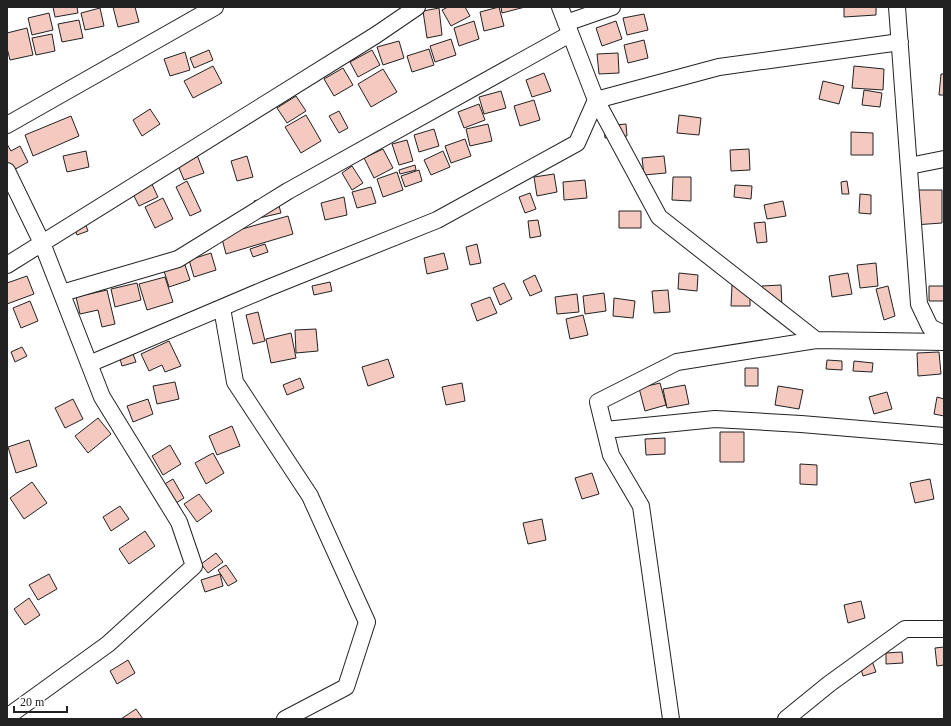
<svg xmlns="http://www.w3.org/2000/svg" width="951" height="726" font-family="'Times New Roman',serif">
<style>
.building{fill:#f3c9c0;stroke:#222}
.lines{fill:none;stroke-linecap:round;stroke-linejoin:round}
.minor-casing{stroke:#222;stroke-width:18}
.minor{stroke:#fff;stroke-width:16}
</style>
<rect width="100%" height="100%" fill="#fff"/>
<path class="building" d="M53,7H77L78,13L55,17Z
M113,7H135L139,22L118,27Z
M448,7H465L470,16L451,26L442,10Z
M499,7L504,26L484,31L480,12Z
M501,7H525L502,13Z
M844,7H876V15L844,17Z
M100,8L104,26L85,30L81,13Z
M439,8L442,35L427,38L423,11Z
M49,13L53,30L32,35L28,18Z
M644,14L648,30L627,35L623,18Z
M79,20L83,38L62,42L58,24Z
M474,21L479,39L459,46L454,28Z
M616,21L622,39L602,46L596,28Z
M27,28L33,55L10,60L7,48V33Z
M52,34L55,51L36,55L32,38Z
M451,39L456,55L435,62L430,46Z
M644,40L648,58L628,63L624,45Z
M399,41L404,58L383,65L377,47Z
M429,49L434,65L412,72L407,56Z
M209,50L213,60L194,68L190,58Z
M372,50L380,65L358,77L350,62Z
M185,52L190,70L170,76L164,59Z
M618,53L619,73L599,74L597,54Z
M213,66L222,83L193,98L184,81Z
M854,66L884,69L883,90L852,88Z
M343,68L353,85L334,96L324,79Z
M383,69L397,92L371,107L358,84Z
M544,73L551,91L532,97L526,80Z
M941,74H944V95H939Z
M823,81L844,86L839,104L819,99Z
M864,90L882,93L880,107L862,105Z
M501,91L506,108L484,114L479,97Z
M296,96L306,111L287,123L277,108Z
M534,100L540,120L520,126L514,106Z
M479,104L485,120L464,128L458,112Z
M150,109L160,124L142,136L133,120Z
M339,111L348,128L339,133L329,116Z
M306,115L321,141L301,153L285,127Z
M679,115L701,118L699,135L677,133Z
M71,116L79,136L33,156L25,135Z
M488,124L492,141L470,146L466,129Z
M626,124L627,136L605,138L604,126Z
M434,129L439,146L419,152L414,135Z
M851,132L873,133V155H851Z
M465,139L471,156L451,163L445,146Z
M407,140L413,161L399,165L392,144Z
M7,144L11,151L20,146L28,162L10,172L7,167Z
M383,149L393,168L374,178L364,158Z
M749,149L750,170L731,171L730,150Z
M86,151L89,167L67,172L63,156Z
M443,151L450,167L431,175L424,160Z
M197,155L204,173L184,180L177,163Z
M247,156L253,177L237,181L231,161Z
M664,156L666,173L644,175L642,158Z
M415,165L416,170L400,174L399,170Z
M352,166L363,183L352,190L342,173Z
M419,170L422,181L405,187L401,176Z
M397,172L403,190L383,197L377,179Z
M554,174L557,192L537,196L534,177Z
M673,177H691V201L672,200Z
M150,180L158,197L139,206L131,190Z
M585,180L587,198L564,200L563,182Z
M187,181L201,211L190,216L176,187Z
M847,181L849,194H842L841,182Z
M735,185L752,186L751,199L734,197Z
M371,187L376,203L357,208L352,192Z
M914,190H942V223L914,225Z
M530,193L536,209L525,213L519,197Z
M860,194L871,195V214L859,213Z
M276,195L281,213L259,218L254,201Z
M344,197L347,215L325,220L321,203Z
M163,198L173,219L155,228L145,207Z
M783,201L786,216L767,219L764,205Z
M619,211H641V228H619Z
M82,215L88,231L77,235L71,219Z
M288,216L293,234L226,254L221,235Z
M538,220L541,236L530,238L528,221Z
M765,222L767,242L757,243L754,223Z
M265,244L268,252L253,257L250,249Z
M477,244L481,263L470,265L466,247Z
M211,253L216,270L194,277L189,260Z
M444,253L448,269L427,274L424,258Z
M876,263L878,286L860,288L857,265Z
M185,265L190,280L169,287L164,271Z
M679,273L698,275L697,291L678,289Z
M848,273L852,294L832,297L829,276Z
M535,275L542,291L530,296L523,281Z
M27,276L34,294L7,304V283Z
M165,277L173,302L147,310L139,284Z
M330,282L332,291L314,295L312,286Z
M137,283L141,300L115,307L111,289Z
M504,283L512,299L500,305L493,288Z
M732,285L750,286V306H731Z
M781,285L782,307L764,308L762,286Z
M888,286L895,316L884,320L876,289Z
M929,286H944V301H929Z
M107,290L115,324L102,327L98,310L80,314L76,297Z
M668,290L670,312L654,313L652,291Z
M604,293L606,311L585,314L583,296Z
M577,294L579,312L557,314L555,297Z
M490,297L497,313L477,321L471,304Z
M614,298L635,301L633,318L613,316Z
M30,301L38,321L21,328L13,308Z
M258,312L265,341L253,344L246,315Z
M583,315L588,335L570,339L566,319Z
M316,329L318,351L296,353L295,330Z
M291,333L296,358L271,363L266,339Z
M169,341L181,366L165,372L162,365L149,371L141,354Z
M22,347L27,356L15,362L11,352Z
M132,351L136,362L122,366L119,355Z
M939,352L941,374L918,376L917,353Z
M388,359L394,377L368,386L362,367Z
M827,360L842,361V370L826,369Z
M854,361L873,363L872,372L853,371Z
M745,368H758V386H745Z
M300,378L304,388L287,395L283,385Z
M175,382L179,399L157,404L153,386Z
M462,383L465,401L446,405L442,387Z
M660,383L666,405L645,411L639,388Z
M685,385L689,404L667,408L663,389Z
M778,386L803,390L799,409L775,405Z
M887,392L892,409L874,414L869,397Z
M937,397L944,399V416L934,414Z
M73,399L83,419L65,428L55,408Z
M148,399L153,414L133,422L127,406Z
M98,418L111,434L88,453L75,436Z
M232,426L240,446L217,455L209,436Z
M720,432H744V462H720Z
M665,438V454L646,455L645,439Z
M29,440L37,466L16,473L8,447Z
M170,445L181,464L163,475L152,456Z
M213,453L224,473L206,484L195,463Z
M800,464L817,465V485L800,484Z
M592,473L599,494L582,499L575,478Z
M173,479L184,498L170,507L158,488Z
M930,479L934,499L915,503L910,483Z
M32,482L47,503L24,519L10,498Z
M199,494L212,511L197,522L184,504Z
M120,506L129,519L111,531L103,517Z
M542,519L546,540L528,544L523,523Z
M145,531L155,546L129,564L119,549Z
M216,553L223,562L208,573L201,564Z
M226,565L237,581L228,586L218,570Z
M49,574L57,589L38,600L29,585Z
M220,574L223,586L205,592L201,580Z
M29,598L40,615L25,625L14,609Z
M861,601L865,618L848,623L844,605Z
M944,647V665L937,666L935,648Z
M902,652L903,663L886,664V653Z
M870,655L876,672L863,676L858,659Z
M128,660L135,673L117,684L110,671Z
M136,709L143,719H121Z"/>
<g class="lines">
<defs>
<path id="minor" d="M560,7L596,100L659,217L816,340
M897,7L919,304L930,327L944,334
M566,23L612,7
M7,125L215,7
M909,166L944,159
M7,171L42,243L102,397L179,522L194,566L108,644L7,717
M7,265L376,35L417,7
M62,293L178,259L288,191L570,34
M222,308L235,382L310,496L367,622L346,687L285,719
M89,364L268,288L437,220L577,143L596,100L719,67L900,42
M605,430L715,419L801,424L944,436
M671,719L641,506L611,455L598,402L677,362L816,340L944,342
M786,719L829,684L905,629H944"/>
</defs>
<use href="#minor" class="minor-casing"/>
<use href="#minor" class="minor"/>
</g>
<rect width="951" height="726" fill="none" stroke="#222222" stroke-width="16"/>
<path d="M14 706v6h53v-6" fill="none" stroke="#222222" stroke-width="2"/>
<text x="20" y="706" font-size="12" fill="#222222" stroke="#ffffff" stroke-width="3" paint-order="stroke">20 m</text>
</svg>
